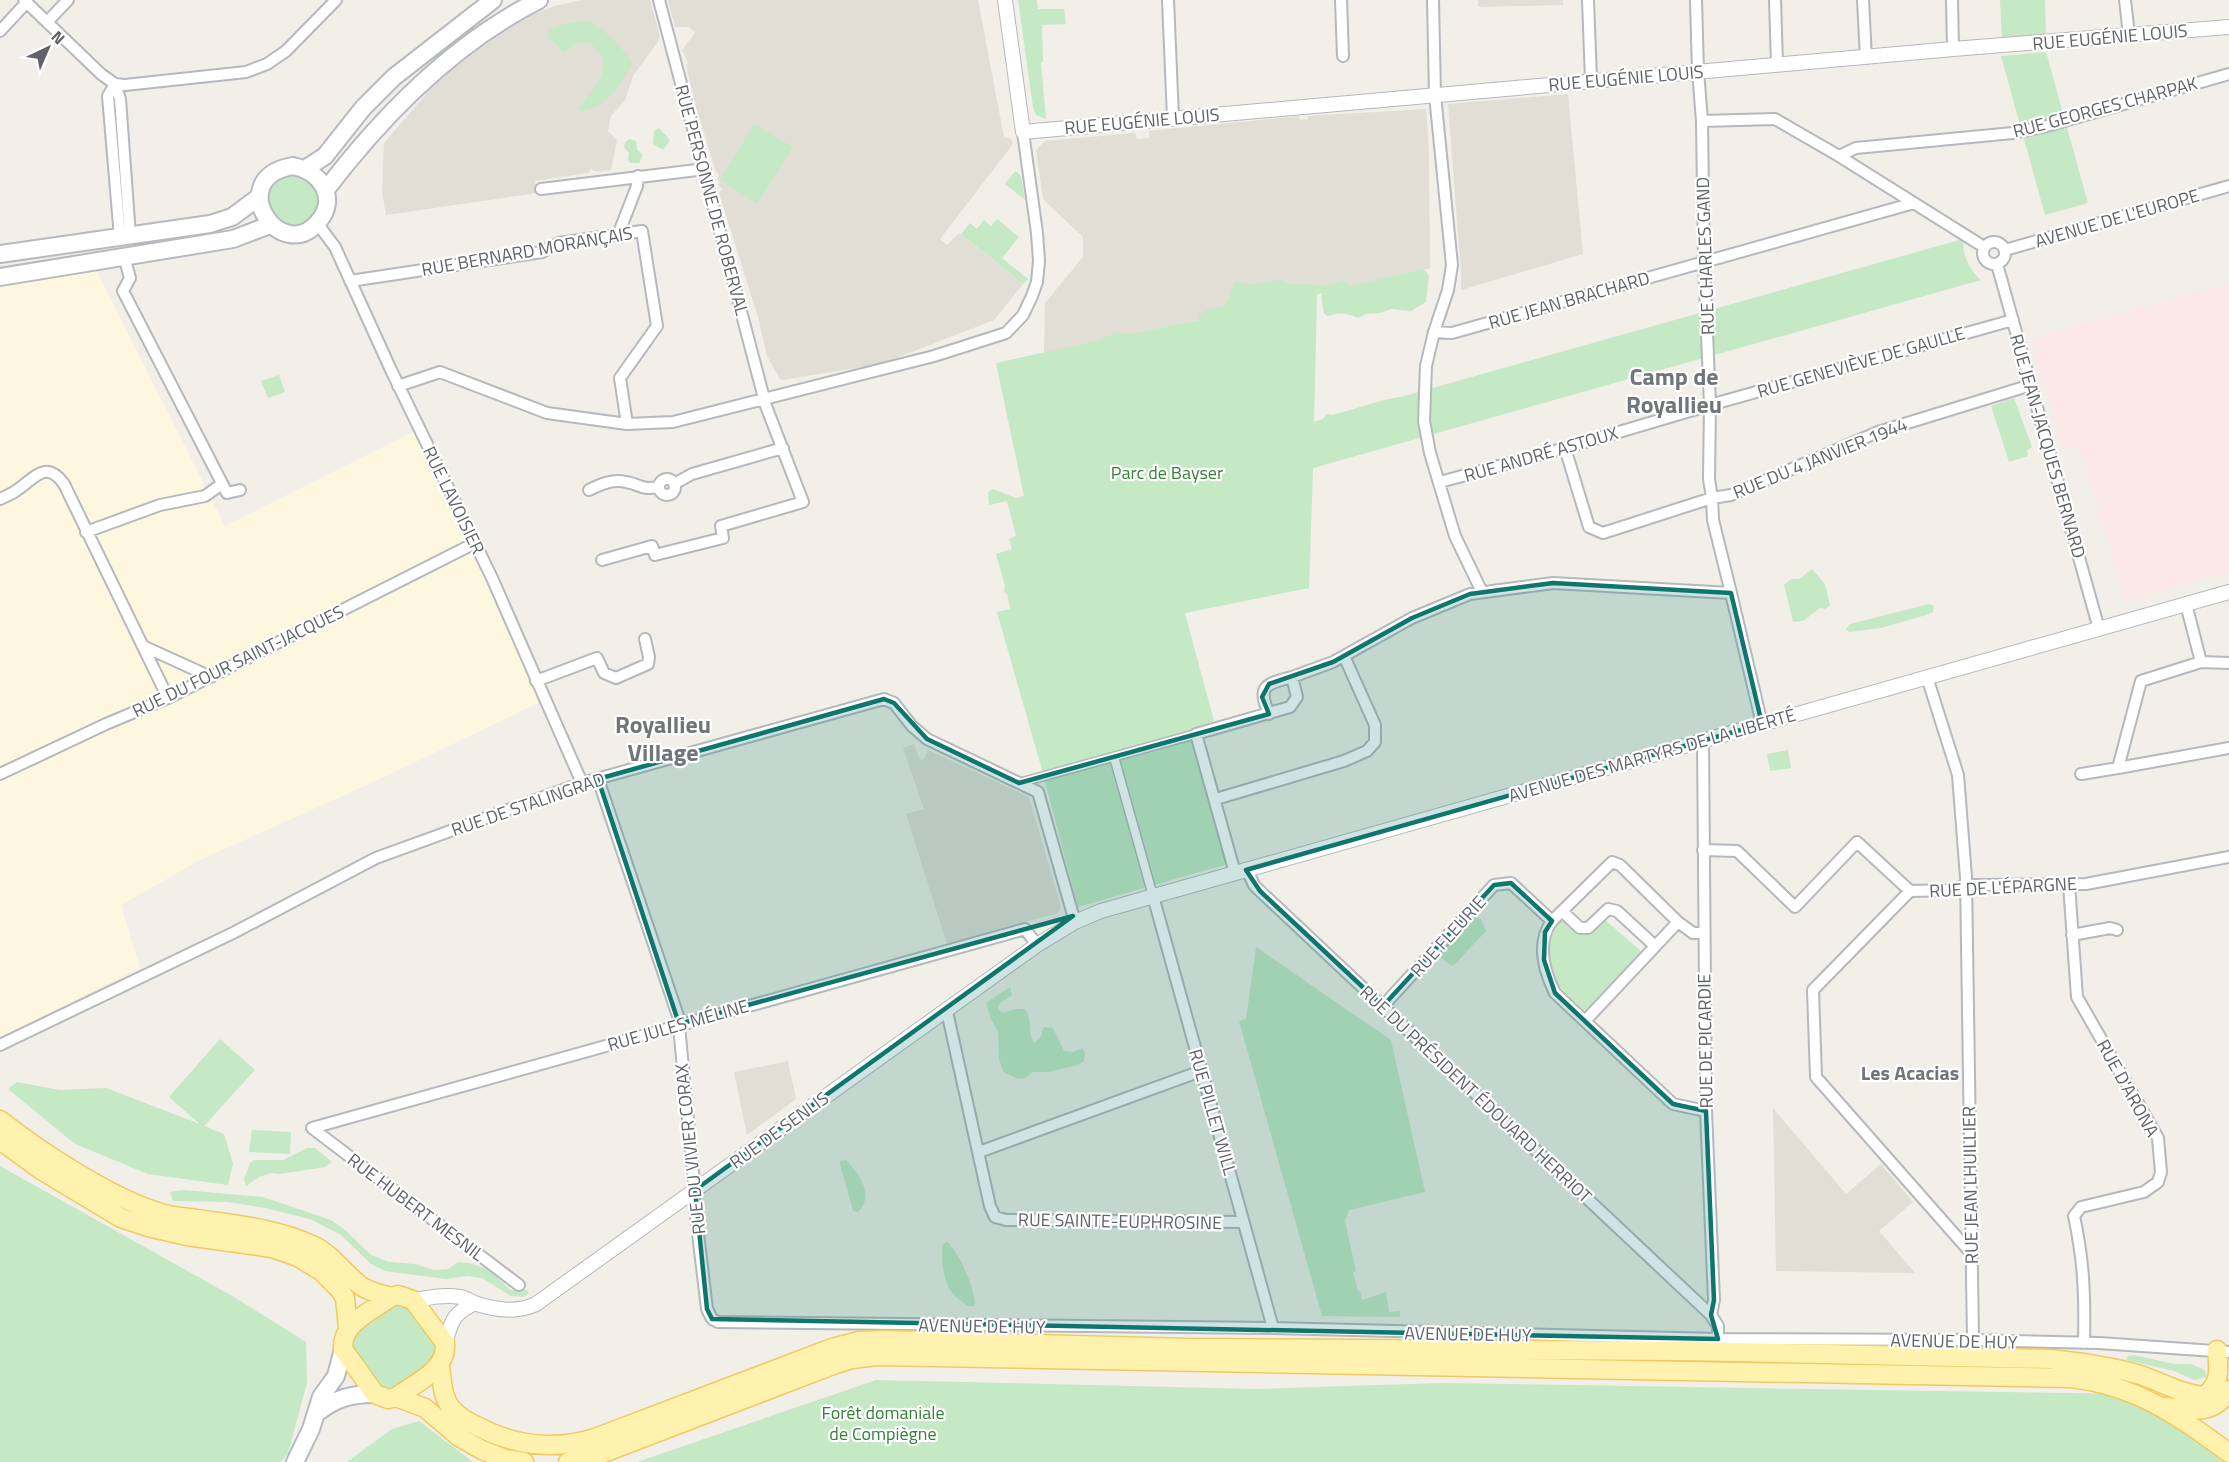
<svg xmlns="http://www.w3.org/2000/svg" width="2229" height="1462" font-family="'Titillium Web',sans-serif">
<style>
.commercial{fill:#fef7e0}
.education{fill:#e1ded6}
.medical{fill:#fce8e6}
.green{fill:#c5e8c5}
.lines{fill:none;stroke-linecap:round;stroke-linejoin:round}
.pedestrian-casing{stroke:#b5b8bc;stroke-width:11}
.minor-casing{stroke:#b5b8bc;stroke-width:14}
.tertiary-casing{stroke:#b5b8bc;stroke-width:16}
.secondary-casing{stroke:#b6babf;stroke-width:20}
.primary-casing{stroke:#f2c960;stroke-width:21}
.pedestrian{stroke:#fff;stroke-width:8}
.minor{stroke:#fff;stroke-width:10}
.tertiary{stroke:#fff;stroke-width:14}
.secondary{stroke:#fff;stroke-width:16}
.primary{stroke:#fff2af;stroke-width:18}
.marked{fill:#0f766e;fill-opacity:0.2;stroke:#0f766e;stroke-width:4.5;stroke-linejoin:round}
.labels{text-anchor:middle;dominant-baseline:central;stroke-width:4.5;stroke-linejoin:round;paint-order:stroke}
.street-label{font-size:18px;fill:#5f6368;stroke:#fff}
.park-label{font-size:18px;fill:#348238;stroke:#fff}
.neighbourhood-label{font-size:20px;font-weight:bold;fill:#70757a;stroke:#fff}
.district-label{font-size:24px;font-weight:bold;fill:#70757a;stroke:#fff}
</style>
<rect width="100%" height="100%" fill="#f1efe8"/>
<path class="commercial" d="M95,268L225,526L415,431L480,566L540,702L380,779L200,860L121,905L140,968L0,1037V287L47,275Z"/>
<path class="education" d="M582,0H650L660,36L657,43L633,76L625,100L611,116L608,131L617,140L611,170L597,172L591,169L588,173L535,181L537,193L386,215L382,192L384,143L438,80L513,23L554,6Z
M668,0H978L1004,137L1011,139L1013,144L940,239L947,245L959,233L1023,284L994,320L881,364L782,380L780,379L767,356L758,317L719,193L722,189L718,185L720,182L717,179L719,175L716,172L696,107L686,65L688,62L682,50L695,33L689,27H675Z
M1478,0H1563V5L1478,7Z
M1568,94L1583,254L1461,290V272L1448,104Z
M1426,109L1429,150L1430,268L1317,294L1044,353L1045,303L1083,257V237L1043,199L1036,150L1045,141L1135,133L1137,139L1149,138V131L1299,116L1300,120L1308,119V116Z
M914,744L920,760L924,759L928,750L1029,797L1061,907L1058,913L947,944L906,814L924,809L903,748Z
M788,1061L796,1099L747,1135L734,1072Z
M1773,1108L1846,1194L1881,1164L1913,1202L1879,1231L1915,1273L1776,1271Z"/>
<path class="medical" d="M2229,283V572L2126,601L2079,445L2064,449L2031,339Z"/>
<path class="green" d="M1018,0H1037L1038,9H1064L1066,24L1042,25L1043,62H1041L1046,119L1036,115L1033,107Z
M2000,0H2045L2046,35L2002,37Z
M590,21C607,33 622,46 632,64C618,87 611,105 582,111L578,110C592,87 621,68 590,43L579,42L564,52L548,37V31L565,23Z
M2046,52L2088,203L2045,215L2001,56Z
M754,124L793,147L757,204L720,180Z
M659,128L670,140L663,150L653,144L654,131Z
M630,139L636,141L637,149L643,155L639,163H630L628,159L629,153L624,147L625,142Z
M290,171L314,182C320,201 323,210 305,223C300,225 297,228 291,227C284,226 274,217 267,212V186Z
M1015,171L1021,176L1025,200L1005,184Z
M997,219L1019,237L1002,258L1028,279L1023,284L961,234L970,223L977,229L984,220L991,226Z
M1963,239C1963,256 1968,268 1981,280L1313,468L1309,588L1185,613L1214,721L1190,730L1227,864L1078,907L1042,770L997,612L1010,609L1007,593L1004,592L1005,586L996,554L1012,549L1009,539L1016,536L1007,501L989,505L988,492L993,489L1016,498L1024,496L996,363L1096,341L1118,332L1130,334L1198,320C1201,307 1216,310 1226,305L1235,282L1252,284L1281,280L1289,284H1312L1321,287L1344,280L1350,286L1424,269L1429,276L1426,302L1411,311L1392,309L1380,313L1366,314L1358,318C1347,313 1340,312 1328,316L1324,314L1321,295L1323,293L1317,294L1314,422L1323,419L1327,414L1333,415L1384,400L1404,396Z
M279,375L285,392L268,398L261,381Z
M2014,398L2032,447L2027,450L2028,456L2009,462L1991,406Z
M1812,569L1825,584L1830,605L1825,609L1820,608L1803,621L1793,622L1784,585L1791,579H1799Z
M1929,604L1934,606L1933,612L1926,615L1881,628L1849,632L1846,629L1850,624Z
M1788,750L1791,768L1770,771L1767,754Z
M1474,917L1481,919L1486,931L1456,963L1452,966L1440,957L1441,950Z
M1562,919C1571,926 1577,935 1589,934L1604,919L1642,952L1585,1011C1576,1002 1565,994 1558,984C1543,963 1547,937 1562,919Z
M1256,947L1391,1040L1425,1192L1349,1210L1345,1221L1356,1271L1353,1272L1358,1291H1360L1362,1300L1386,1292L1389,1312L1400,1311V1317L1322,1316L1239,1021L1246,1019Z
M1010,987L1012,995L1000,1003L998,1008L1002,1013L1016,1009H1025C1033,1019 1027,1032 1034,1043L1040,1038L1044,1027L1053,1028L1064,1051L1073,1052L1082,1048L1085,1053L1084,1061L1078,1065L1048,1072H1033L1025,1078L1018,1079L1003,1072L999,1058L998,1032L991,1019L986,1003Z
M220,1039L255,1070L204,1126L224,1134L233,1164L228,1185L148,1174L75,1144L8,1089L17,1082L60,1090L106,1088L200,1124L169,1097Z
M252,1130L291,1132L290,1154L249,1152Z
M307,1148H315L332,1162L325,1167L280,1174L272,1173L259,1177L246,1186L244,1179L250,1163L254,1160H283Z
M846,1160C859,1173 875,1196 858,1212L853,1211L840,1164V1161Z
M0,1166L234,1297L306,1342L307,1383L288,1453L281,1462H0Z
M183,1190L263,1197L331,1220L344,1229L371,1255L389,1262L415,1264L434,1270L448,1269L458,1262L469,1263L490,1270L510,1290H527L529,1293L524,1297L511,1296L482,1278L467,1276L446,1279L385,1271L371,1264L341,1235L310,1219L265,1208L228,1202L173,1201L170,1192Z
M947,1242C960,1253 975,1289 975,1306H968C963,1302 956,1298 952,1293C944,1283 940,1257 943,1244Z
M396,1303L409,1306L437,1347L432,1364L390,1390L381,1388L353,1352L351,1337L353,1333Z
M2134,1355L2174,1364H2191L2205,1370L2206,1377L2194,1380L2174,1371L2126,1360L2128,1356Z
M876,1380L1257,1389L1441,1383L2128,1394L2227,1462H637Z
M419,1421L473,1462H347L392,1429Z"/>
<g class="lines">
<defs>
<path id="pedestrian" d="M1114,757L1153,896
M1019,783L1196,734"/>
<path id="minor" d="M24,0L101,74L115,84L125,85L246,72L267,64L286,51L336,0
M1168,0L1173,118
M1341,0L1343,56
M1433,0L1435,95L1452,265L1448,290L1434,332L1426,366L1424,421L1430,453L1455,536L1482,592
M1588,0L1591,81
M1696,0L1698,71L1702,121L1775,119L1839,156L1984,247
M1775,0L1777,64
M1863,0L1866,58
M1952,0L1953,49
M2125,0L2129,35
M47,22L68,0
M0,31L27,2
M115,84L108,96L120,237
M115,84L120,99L130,236
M1702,121L1704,262L1710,405L1709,479L1712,498L1713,520L1731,593
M1839,156L1856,148L2013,133L2043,127L2229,74
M541,189L705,169
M317,223L335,247L391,370L492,578L582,783
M618,235L637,186L638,176
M1983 253a11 11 0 1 1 22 0a11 11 0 1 1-22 0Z
M2005,250L2229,186
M124,256L130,278L123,291L227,493L240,490
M1997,264L2099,629
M350,281L542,252L559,243L642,231L657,326L620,378L627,424
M1434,332L1452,333L1914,203
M398,386L440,372L547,413L627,424L673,422L934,356L1006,333L1023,315L1032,296L1037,282L1039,261L1037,233L1023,132
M1565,448L1589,527L1603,533L1712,498L1731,495L1878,432L2031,385
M659 487a8 8 0 1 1 16 0a8 8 0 1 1-16 0Z
M1440,482L1565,448L1717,403L2013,320
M674,484L692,474L783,448
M589,490C601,484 613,479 626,482C643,485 639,490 659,487
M0,499C6,496 12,494 17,490C35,478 46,459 64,484L168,698
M86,532L160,505L205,496L222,484
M602,560L652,546L655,555L723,538L721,526L803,502L766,406L659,0
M2186,604L2201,662
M143,646L211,677
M2229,663L2201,662L2141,681L2118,768L2229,748
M1927,677L1958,775L1966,877L1973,1340
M536,681L597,658L604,673L616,678L648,664L649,657L645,639
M1269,714C1257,686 1265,684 1292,677
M1703,740L1706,1111L1714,1300L1711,1315L1718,1326V1339
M0,774L106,724L168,698L475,543
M2081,774L2118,768
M598,779L678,1016L694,1182V1200L707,1309L712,1319L718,1322L1273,1328L1718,1339L1973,1340L2099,1343L2229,1352
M1216,799L1344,761L1367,751L1375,742V725L1344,656
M1703,850L1737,851L1795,907L1857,842L1910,891
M1247,870L1254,885L1260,891L1711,1315
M1235,873L1196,734L1290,707L1297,697L1292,677L1333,662L1412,618L1470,594L1553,583L1731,593L1762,724
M2069,884L2077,997L2158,1138L2161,1172L2158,1182L2144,1192L2081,1207L2074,1216C2084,1262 2085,1297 2084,1343
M1153,896L1273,1328
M1563,912L1580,928H1588L1608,909L1617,911L1655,946
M1704,933H1693L1678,922L1620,865L1612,862L1552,921C1536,943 1544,971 1555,993L1673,1104L1706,1111
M2072,935L2110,928L2117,930
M1383,1006L1494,885L1511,883L1552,921
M944,1011L948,1016L990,1206L995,1217L1006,1220L1243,1222
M1585,1021L1678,922
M0,1045L233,933L376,858L582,783L884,699L894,703L912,726L927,739L1038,792L1075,922
M312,1128L1025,929L1037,945
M312,1128L519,1285
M979,1152L1201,1071
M1971,1253L1816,1077L1813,990L1910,891L1953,890L1966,885L2086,884L2229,857"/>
<path id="tertiary" d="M1005,0L1023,132L1953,49L2229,27
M413,1300C428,1298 445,1294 460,1297C466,1298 471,1302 477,1304C497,1310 517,1313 536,1304L1037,945L1075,922L1101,911L2229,592
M445,1343C452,1321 452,1314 475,1303"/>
<path id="secondary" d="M293,166C319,171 339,196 319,221C281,268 222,178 293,166Z
M305,169L325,156L363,108L394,77L493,0
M325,191C382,116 454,43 539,0
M0,254L210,224L232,217L259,197
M0,277L233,239L270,225
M317,1413C336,1398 351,1394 375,1394
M295,1462L311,1429L321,1397L336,1376L343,1349"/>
<path id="primary" d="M0,1120C41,1152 112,1199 161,1213C172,1217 185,1217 197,1219C236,1225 276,1228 312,1245C332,1254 344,1273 361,1286C370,1292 380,1294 391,1297
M0,1140L41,1170L121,1218L148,1227L187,1236L272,1248L298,1257L321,1271L340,1290L345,1298L348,1328
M398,1295L413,1300L445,1343C448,1370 414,1384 396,1397L388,1399L375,1394L343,1349C341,1323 373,1310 391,1297Z
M440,1366C442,1380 442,1398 452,1409C459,1417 470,1423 479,1427C517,1447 555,1450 595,1438L832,1348L859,1341L884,1340L1187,1348L1685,1351L2050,1359C2080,1362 2108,1366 2137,1374C2160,1381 2180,1394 2204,1396C2221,1384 2219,1369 2217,1350
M396,1397L425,1408L459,1437L482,1450L505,1459L524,1462
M2165,1407C2192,1409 2213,1417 2229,1390
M568,1462L593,1457L833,1365L852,1359L878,1356L2070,1378C2136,1385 2177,1415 2229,1453"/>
</defs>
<use href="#pedestrian" class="pedestrian-casing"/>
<use href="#minor" class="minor-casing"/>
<use href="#tertiary" class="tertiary-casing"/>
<use href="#secondary" class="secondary-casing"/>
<use href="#primary" class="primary-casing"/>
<use href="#pedestrian" class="pedestrian"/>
<use href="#minor" class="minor"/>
<use href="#tertiary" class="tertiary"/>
<use href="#secondary" class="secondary"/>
<use href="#primary" class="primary"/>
</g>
<path class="marked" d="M1553,583L1731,593L1762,724L1246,870L1260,891L1383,1006L1494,885L1511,883L1552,921L1545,932L1544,960L1555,993L1673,1104L1706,1111L1714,1300L1711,1315L1718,1339L712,1319L707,1309L695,1190L1073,916L679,1024L598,779L884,699L894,703L927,739L1019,783L1269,714L1262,697L1269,684L1333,662L1412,618L1470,594Z"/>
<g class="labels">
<g class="street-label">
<text transform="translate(2110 37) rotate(-5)">RUE EUGÉNIE LOUIS</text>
<text transform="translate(1626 78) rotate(-5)">RUE EUGÉNIE LOUIS</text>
<text transform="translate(2105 107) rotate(-15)">RUE GEORGES CHARPAK</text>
<text transform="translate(1142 121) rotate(-5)">RUE EUGÉNIE LOUIS</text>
<text transform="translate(712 200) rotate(75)">RUE PERSONNE DE ROBERVAL</text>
<text transform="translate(2117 218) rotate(-16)">AVENUE DE L'EUROPE</text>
<text transform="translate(527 251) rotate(-10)">RUE BERNARD MORANÇAIS</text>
<text transform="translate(1705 256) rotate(-92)">RUE CHARLES GAND</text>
<text transform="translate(1569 300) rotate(-16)">RUE JEAN BRACHARD</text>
<text transform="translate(1861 362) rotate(-16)">RUE GENEVIÈVE DE GAULLE</text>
<text transform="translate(2048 446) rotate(74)">RUE JEAN-JACQUES BERNARD</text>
<text transform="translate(1541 454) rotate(-16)">RUE ANDRÉ ASTOUX</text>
<text transform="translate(1820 458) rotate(-22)">RUE DU 4 JANVIER 1944</text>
<text transform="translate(454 500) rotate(64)">RUE LAVOISIER</text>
<text transform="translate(238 661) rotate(-26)">RUE DU FOUR SAINT-JACQUES</text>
<text transform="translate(1652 755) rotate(-16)">AVENUE DES MARTYRS DE LA LIBERTÉ</text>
<text transform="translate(528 804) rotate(-19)">RUE DE STALINGRAD</text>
<text transform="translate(2003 887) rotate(-3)">RUE DE L'ÉPARGNE</text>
<text transform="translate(1448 936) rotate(-48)">RUE FLEURIE</text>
<text transform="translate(678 1025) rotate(-16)">RUE JULES MÉLINE</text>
<text transform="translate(1705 1041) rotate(-91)">RUE DE PICARDIE</text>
<text transform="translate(2128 1088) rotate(61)">RUE D'ARONA</text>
<text transform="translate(1476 1094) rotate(43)">RUE DU PRÉSIDENT ÉDOUARD HERRIOT</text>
<text transform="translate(1213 1112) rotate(74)">RUE PILLET WILL</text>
<text transform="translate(779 1130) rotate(-36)">RUE DE SENLIS</text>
<text transform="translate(690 1149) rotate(-96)">RUE DU VIVIER CORAX</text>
<text transform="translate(1970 1185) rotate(-91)">RUE JEAN LHUILLIER</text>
<text transform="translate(416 1207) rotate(37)">RUE HUBERT MESNIL</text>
<text transform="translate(1120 1221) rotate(1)">RUE SAINTE-EUPHROSINE</text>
<text transform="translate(982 1326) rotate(1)">AVENUE DE HUY</text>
<text transform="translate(1468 1334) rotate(1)">AVENUE DE HUY</text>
<text transform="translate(1954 1341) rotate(1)">AVENUE DE HUY</text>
</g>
<g class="park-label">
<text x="1167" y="472">Parc de Bayser</text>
<text x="883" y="1412">Forêt domaniale<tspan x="883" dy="21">de Compiègne</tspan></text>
</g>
<g class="neighbourhood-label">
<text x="1910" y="1072">Les Acacias</text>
</g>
<g class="district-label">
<text x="1674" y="376">Camp de<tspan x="1674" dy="28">Royallieu</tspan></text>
<text x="663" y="724">Royallieu<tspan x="663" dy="28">Village</tspan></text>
</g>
</g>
<g transform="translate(48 48) rotate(44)" stroke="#ffffff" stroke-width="4.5" paint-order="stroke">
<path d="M0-4.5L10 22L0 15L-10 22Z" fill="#5f6368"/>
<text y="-9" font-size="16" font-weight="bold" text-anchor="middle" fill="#5f6368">N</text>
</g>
</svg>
